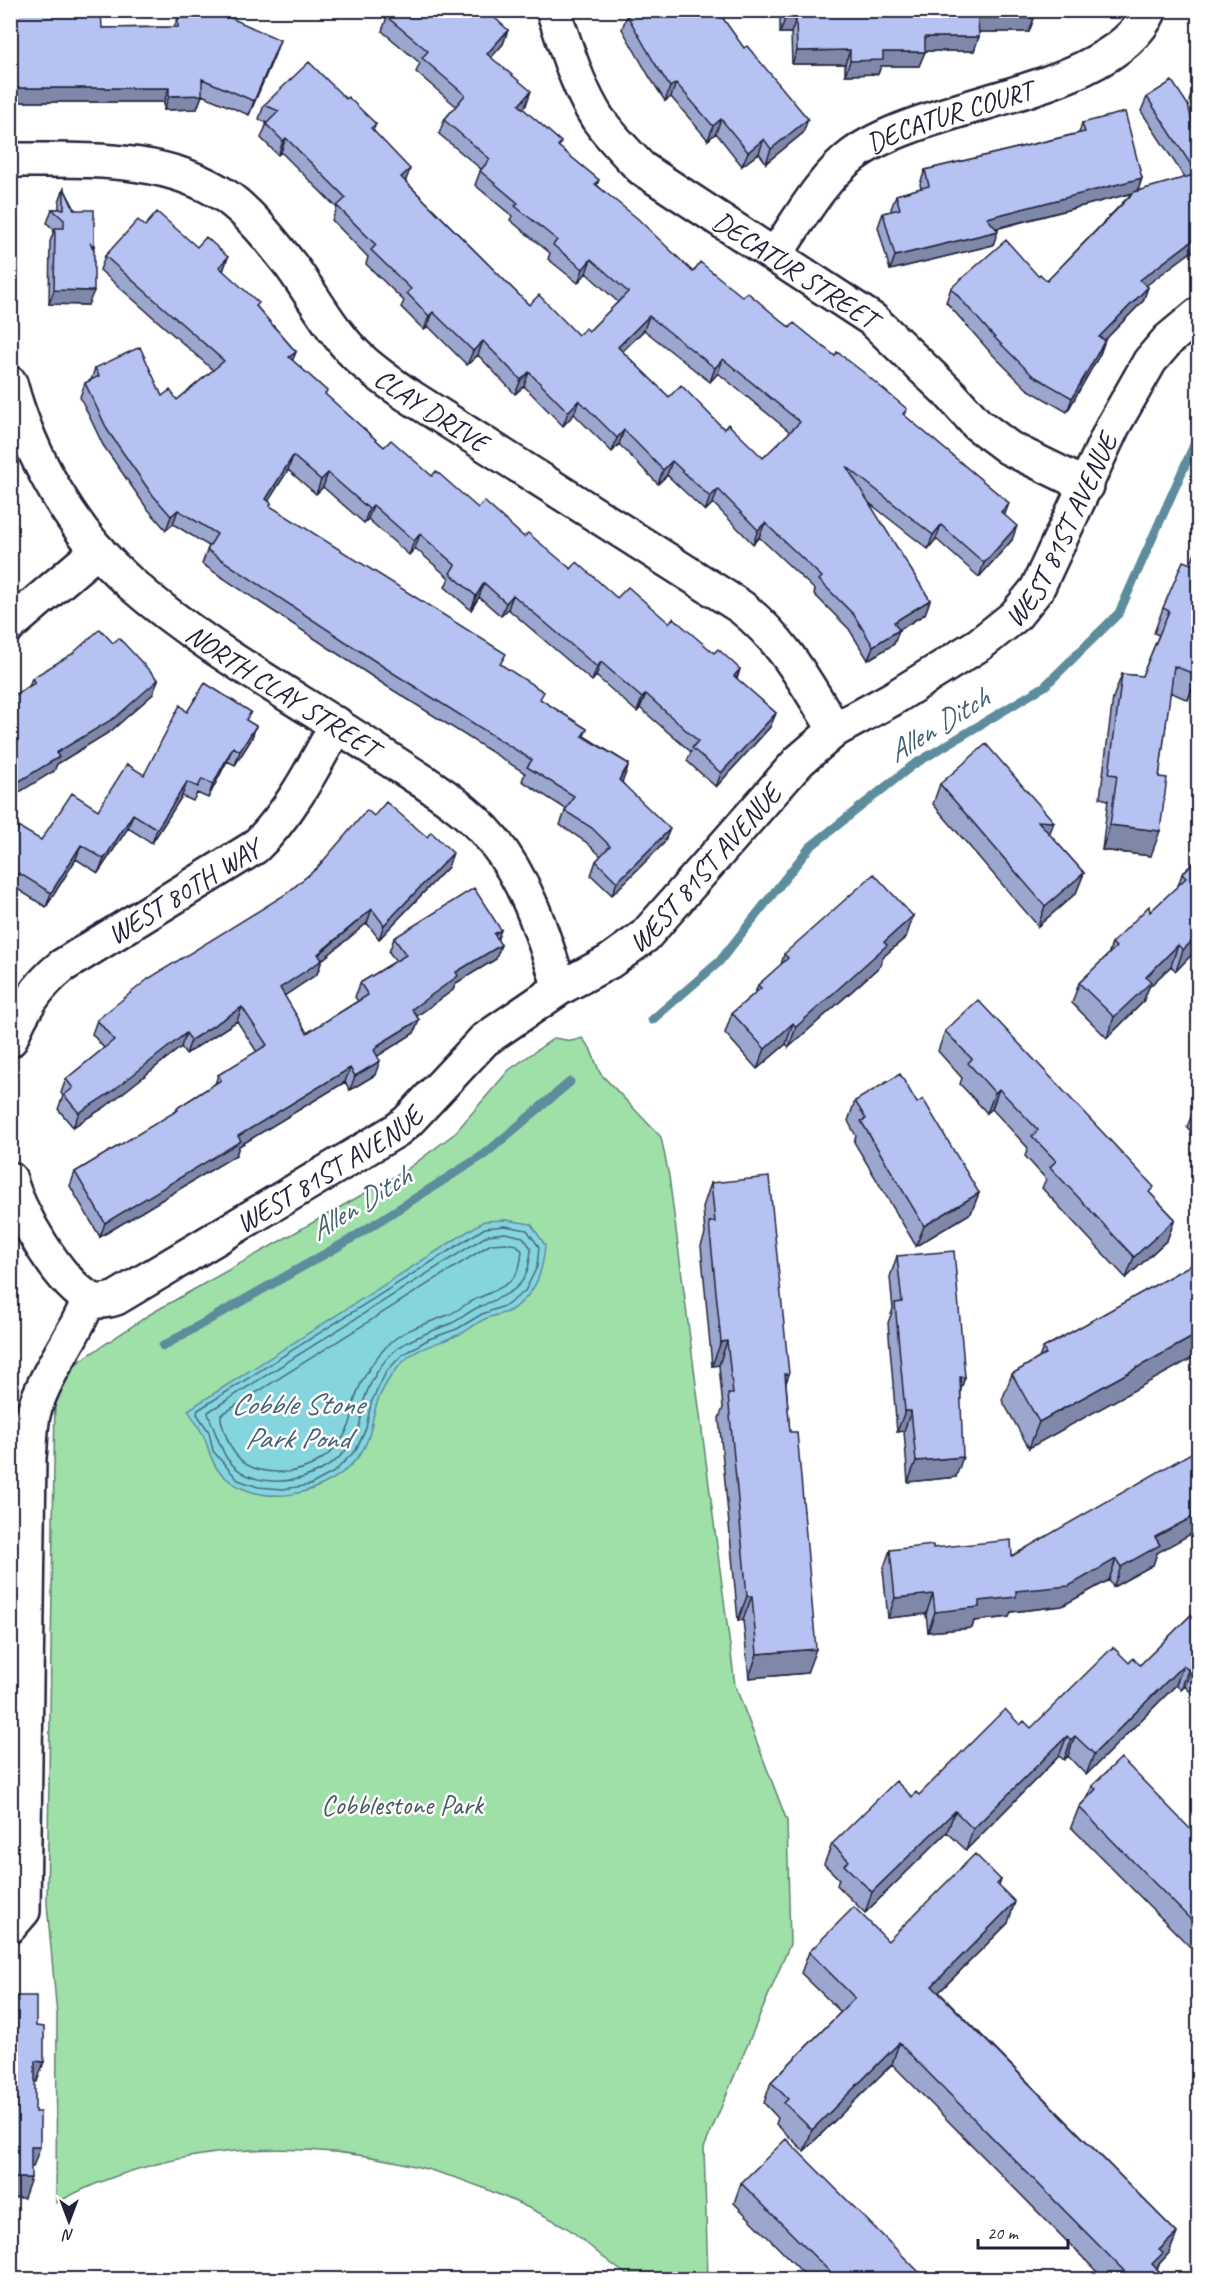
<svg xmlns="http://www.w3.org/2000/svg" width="1209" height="2290" font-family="Caveat,sans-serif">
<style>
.green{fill:#9fdfa8;stroke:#608072;stroke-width:1.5}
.water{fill:#84d5de;stroke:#5d8d9d;stroke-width:1.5}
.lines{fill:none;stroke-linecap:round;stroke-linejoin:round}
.shore{stroke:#496a7c;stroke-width:1.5}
.stream{stroke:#5d8d9d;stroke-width:9}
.minor-casing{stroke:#22223b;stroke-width:38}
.minor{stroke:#fff;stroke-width:33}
.wall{fill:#9ca7d0;stroke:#22223b;stroke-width:1.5;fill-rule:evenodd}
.shaded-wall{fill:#7f88a9;stroke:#22223b;stroke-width:1.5}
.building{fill:#b5c2f2;stroke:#22223b;stroke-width:1.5;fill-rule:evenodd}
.labels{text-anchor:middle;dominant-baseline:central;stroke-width:5;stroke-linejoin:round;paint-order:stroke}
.street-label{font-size:28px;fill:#22223b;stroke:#fff}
.park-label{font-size:28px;fill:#485b5c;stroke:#fff}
.water-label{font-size:30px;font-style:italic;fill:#446174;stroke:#fff}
</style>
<rect width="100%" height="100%" fill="#fff"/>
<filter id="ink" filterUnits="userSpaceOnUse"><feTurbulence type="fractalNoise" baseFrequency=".0167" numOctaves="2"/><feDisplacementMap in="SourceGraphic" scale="12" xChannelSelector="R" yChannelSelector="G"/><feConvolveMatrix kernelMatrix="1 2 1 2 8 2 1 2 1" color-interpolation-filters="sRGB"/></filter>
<g filter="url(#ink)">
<path class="green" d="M554,1038L572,1041L582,1038L590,1048L600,1073L661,1137L669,1176L735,1685L787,1821L790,1944L704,2148L708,2279C692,2279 649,2284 635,2279C623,2276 584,2240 570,2230C552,2218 529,2208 509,2199C372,2135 189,2129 56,2203L57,2015L47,1904L55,1400L68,1369L152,1313L406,1170L454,1134L509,1070Z"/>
<path class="water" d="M506,1220L531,1224L545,1245C543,1271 536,1295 511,1310C504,1314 494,1315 485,1319C476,1323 468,1331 458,1335C440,1343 419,1347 405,1360C392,1372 381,1390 376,1406C371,1423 371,1438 361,1453C331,1497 254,1513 218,1470C209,1458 209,1446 202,1433C198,1425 192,1417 188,1410L484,1221Z"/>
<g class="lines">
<path class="shore" d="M505,1226L527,1230L539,1247L537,1267L525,1291L507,1305L482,1314L457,1329L429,1339L402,1355L386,1372L371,1403L366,1428L356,1450L334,1472L310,1485L283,1489L258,1487L238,1480L213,1451L209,1432L197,1414L198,1410L485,1228Z
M505,1233L523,1237L531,1248C529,1290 511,1292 479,1307C469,1311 461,1319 452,1323C434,1331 414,1336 398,1348C382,1360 370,1382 364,1400C361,1409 362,1419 359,1427C346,1463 309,1483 273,1481C253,1480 238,1474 226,1457C223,1452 208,1416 208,1412L488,1235Z
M505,1243L517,1245L522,1251C520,1285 502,1287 476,1299C466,1303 458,1311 448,1315C429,1323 407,1328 391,1342C375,1357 361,1379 355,1399C352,1408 353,1418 349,1426C337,1454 308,1474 277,1472C261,1471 248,1469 237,1456C230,1449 220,1423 221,1415L491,1244Z"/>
<path class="stream" d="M652,1020L719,962L810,847L913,765L1045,686L1119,613L1198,436
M163,1346L346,1242L485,1154L570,1082"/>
<defs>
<g id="minor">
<path id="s1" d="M553,10C566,46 577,87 598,119C611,137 626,152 641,168L873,320L951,395L977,424L1009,448L1087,486"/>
<path id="s2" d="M10,160C83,161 164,154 227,197C252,215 273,243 292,267C313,296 331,330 356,355C371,370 389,382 406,394L741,607C786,643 805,682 835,730"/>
<path id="s3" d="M775,255C798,222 820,180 853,155C927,100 1112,95 1150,10"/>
<path id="s4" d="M10,383C30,457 73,533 130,583C205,649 296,697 378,752C417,778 463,803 493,840C528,883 543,936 560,988"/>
<path d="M10,625L98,550"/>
<path id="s5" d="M10,1040C22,1010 37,986 62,966L255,847C291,812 313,768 337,724"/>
<path id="s6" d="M10,1179C17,1210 60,1284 89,1298C97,1303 107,1301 116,1298L397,1130L408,1121L484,1040L560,988L609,962L645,936L799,761L835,730L892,699L980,644L1015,616L1037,589L1113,426L1150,361L1168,340L1198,315"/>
<path d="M10,1926L23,1911L29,1457C31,1443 30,1425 34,1411C46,1371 74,1338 89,1299"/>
</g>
</defs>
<use href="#minor" class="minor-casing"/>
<use href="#minor" class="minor"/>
</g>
<path class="wall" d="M10,10L102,28L174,27L178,18H197L200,10H213L275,54L249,115L202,95L197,109L164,110V102H10Z
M627,10H717L803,133L766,163L759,153L742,166L716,133L708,140L671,97L665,101L649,76L622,29L627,15L629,14Z
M780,10H1034V18L1029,32H979L974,51H925L919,66H881L878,74L845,75V64H792L791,33H780Z
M387,17L508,30L503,44L491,57L526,105L523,109L561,142L559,147L599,180L597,185L693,272L743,297L835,356L907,409L905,416L1009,503L1004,515L1012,540L979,577L936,539L928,549L868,502L930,600L925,614L899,630L894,644L868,660L849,629L814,594L815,590L759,537L753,544L713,503L705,511L667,475L658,484L619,444L612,452L574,414L563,426L524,386L515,394L478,355L467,365L428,326L424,330L401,307L404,301L366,264L368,257L332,220L337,208L281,152L278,155L261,138L267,123L259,119L264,105L346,99L376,124L373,131L405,181L529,305L578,335L589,331L618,302L586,273L578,283L548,259L550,253L510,220L512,216L475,185L481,169L439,134L444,120L456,106L416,72L420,63L382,31ZM644,330L710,382L718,373L790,432L763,458L724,429L669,397L622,351Z
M1198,83V113L1189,101L1194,87Z
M1147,97L1198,145V250L1191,252L1146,285L1148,287L1143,301L1105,340L1100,354L1067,412L1027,389L991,353L946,302L951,288L1038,276L1047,281L1132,193L996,229L993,245L890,270L878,227L883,213L892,211L891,209L896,195L921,188L920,184L925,170L1079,133L1082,123L1142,178L1138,191L1185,178L1141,111Z
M64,188L94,246L88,305L49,304L50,242L54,230L47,223L52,209H59V202Z
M145,226L197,247L228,257L223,271L257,307L296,352L292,361L326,395L384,447L432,476L478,508L524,537L571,569L617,598L669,623L714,653L740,669L737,679L776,713L770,727L716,787L687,761L691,752L640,708L637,712L596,676L592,681L508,609L501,616L479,597L471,610L445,587L449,578L415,548L409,555L368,519L364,523L323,487L316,494L288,470L268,501L271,503L270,506L502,665L541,700L587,729L584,736L629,764L622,782L664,843L612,895L591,875L596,861L601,856L586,842L560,825L566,809L522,781L525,773L388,687L202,564L209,546L173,524L166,530L146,507L103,445L80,397L85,383L91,380L95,368L162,396L177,400L213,370L100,270L105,256Z
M1198,530V542L1195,540Z
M1198,546V675L1188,700L1170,692L1159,777L1151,856L1102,850L1108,800L1100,798L1113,698L1122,674L1142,676L1159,635L1154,633L1163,608L1191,564Z
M32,678L153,694L111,731L57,764L54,771L29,686Z
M187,712L247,721L256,726L251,740L235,765L227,761L208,798L197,793L193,801L182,796L152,843L128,828L98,873L76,859L46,907L14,887L10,841L41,840L98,810L144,775Z
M940,784L1054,822L1049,834L1084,873L1076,893L1038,926L933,804Z
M374,816L448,867L379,939L367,923L322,960L317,974L284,996L307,1033L358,1001L355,997L360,983L396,961L389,952L394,938L497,939L496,959L456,983L453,990L417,1016L419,1020L414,1033L377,1056L375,1075L350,1090L345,1082L239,1146L236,1155L100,1237L70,1186L75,1172L176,1112L177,1108L215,1084L218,1075L257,1052L237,1021L186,1054L181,1047L105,1107L73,1127L58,1109L63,1096L61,1093L66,1079L104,1048L92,1034L97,1020L286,894L317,868Z
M1198,858V948L1176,971L1171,966L1149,987L1143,1002L1107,1038L1072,1003L1079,983L1108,955L1112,943L1150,912L1178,886L1182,874Z
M913,916L906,937L883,957L880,966L789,1047L786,1044L757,1069L725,1033L732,1013L755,993L758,985L781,965L784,954Z
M945,1031L1151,1194L1175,1219L1167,1240L1126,1278L1042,1188L1046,1179L1025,1156L1028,1148L992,1109L987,1113L960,1084L962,1078L938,1051Z
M1198,1099V1139L1187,1127L1197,1101Z
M855,1101L917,1103L979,1193L971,1213L916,1246L854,1142L856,1136L848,1121Z
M711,1183L789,1374L786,1383L807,1673L749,1678L743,1620H738L719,1418L723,1408L719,1365L712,1366L701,1246L705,1234L703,1207Z
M897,1256L965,1377L961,1389L956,1477L908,1482L904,1431L897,1432L888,1323L893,1309L890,1277Z
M1198,1261L1029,1448L1002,1400L1012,1374L1039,1358L1043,1348Z
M933,1548L1012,1556L1157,1553L1153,1565L1113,1587L1109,1580L1062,1606L1011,1612L1009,1617L974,1621L972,1628L928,1632L926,1614L888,1618L883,1570L890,1550Z
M1198,1608V1700L1185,1686L1181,1690L1176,1685L1086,1775L1068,1756L1064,1760L1059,1756L966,1850L947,1832L865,1913L837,1885L839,1879L824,1864L832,1844L912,1797L919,1795L1020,1725L1031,1728L1129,1663L1140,1665Z
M1092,1786L1198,1837V1955L1071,1827L1079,1807L1088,1797Z
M1001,1880L999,1886L1008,1923L939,1992L1177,2233L1169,2253L1159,2264L1157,2269L1168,2280H1105L892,2064L804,2151L776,2124L778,2118L764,2103L771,2082L841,2012L801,1973L809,1952L888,1941Z
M741,2183L927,2280H810L734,2203Z"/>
<path class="shaded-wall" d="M978,18H1034L1029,32H973Z
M785,19H796L791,33H780Z
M508,30L503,44L482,68L487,54Z
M925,37H979L974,51H919Z
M280,40L275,54L249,115L254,101Z
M850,50L845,64H792L797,51Z
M883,52H925L919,66H881L878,74L845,75L850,61Z
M676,83L671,97L665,101L670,87Z
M10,88H169L164,102H10Z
M531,91L526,105L514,119L519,105Z
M202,95L197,109L164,110L169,96Z
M721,119L716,133L708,140L713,126Z
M808,119L803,133L766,163L771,149Z
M286,138L281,152L278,155L283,141Z
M764,139L759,153L742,166L748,152Z
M410,169L405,183L401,177Z
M1142,178L1137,192L981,232L987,218Z
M998,231L993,245L890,270L895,256Z
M1198,237V250L1191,252L1135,294L1140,280L1196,238Z
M228,257L223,271L219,267Z
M591,259L586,273L578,283L583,269Z
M1148,287L1143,301L1094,351L1099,337Z
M54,290L94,291L88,305L49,304Z
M433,312L428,326L424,330L429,316Z
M649,316L644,330L613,361L618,347Z
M1105,340L1100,354L1067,412L1072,398Z
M483,341L478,355L467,365L473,351Z
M296,352L290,366L289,357Z
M723,359L718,373L710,382L715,368Z
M529,372L524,386L515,394L521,380Z
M579,400L574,414L563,426L568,412Z
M624,430L619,444L612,452L617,438Z
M293,456L288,470L261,513L266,499Z
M672,461L667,475L658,484L663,470Z
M328,473L323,487L316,494L321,480Z
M718,489L713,503L705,511L710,497Z
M1009,503L1004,517L1001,512Z
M373,505L368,519L364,523L369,509Z
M178,510L173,524L166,530L171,516Z
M765,523L759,537L753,544L758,530Z
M941,525L936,539L928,549L933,535Z
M1017,526L1012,540L979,577L984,563Z
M420,534L415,548L409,555L414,541Z
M484,583L479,597L471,610L476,596Z
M513,595L508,609L501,616L506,603Z
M930,600L925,614L889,636L894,622Z
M899,630L894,644L868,660L873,646Z
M601,662L596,676L592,681L597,667Z
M740,669L735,683L734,676Z
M1198,671V675L1188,700Z
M158,680L153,694L111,731L57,764L54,771L10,798V787Z
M646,694L640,708L637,712L642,698Z
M776,713L770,727L716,787L721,773Z
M256,726L251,740L235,765L240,751Z
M233,747L227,761L208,798L213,784Z
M629,764L624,778L614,794L619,780Z
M187,782L182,796L152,843L157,829Z
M133,814L128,828L98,873L104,859Z
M1038,821L1054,822L1046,843Z
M1110,825L1160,831L1151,856L1102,850Z
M670,829L664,843L612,895L617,882Z
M81,845L76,859L46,907L51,893Z
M453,853L448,867L379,939L384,925Z
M1084,873L1076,893L1038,926L1045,906Z
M372,909L367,923L322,960L317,974L275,1002L280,988Z
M913,916L906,937L883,957L880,966L789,1047L796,1027L884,942Z
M501,930L496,944L494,934Z
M1198,935V948L1176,971L1183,950Z
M501,945L496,959L456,983L453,990L407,1023L412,1009L456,972Z
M1178,945L1171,966L1149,987L1143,1002L1107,1038L1114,1017L1146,977Z
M242,1007L237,1021L186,1054L191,1040Z
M419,1020L414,1033L376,1057L374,1050L378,1045Z
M793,1023L786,1044L757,1069L765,1049Z
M186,1033L181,1047L105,1107L73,1127L79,1113Z
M380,1061L375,1075L350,1090L355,1076Z
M350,1068L345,1082L239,1146L236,1155L100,1237L105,1223L238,1136Z
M999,1089L992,1109L987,1113L995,1093Z
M979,1193L971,1213L916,1246L924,1226Z
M1175,1219L1167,1240L1126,1278L1134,1257Z
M1198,1334V1355L1029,1448L1039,1422Z
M727,1341L719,1365L712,1366L721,1342Z
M785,1374H789L780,1398Z
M960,1377H965L958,1397Z
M905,1411H911L904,1431L897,1432Z
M963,1457L956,1477L908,1482L916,1461Z
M1198,1514V1530L1157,1553L1153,1565L1113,1587L1121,1567L1155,1537Z
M1116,1559L1109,1580L1062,1606L1011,1612L1009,1617L974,1621L972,1628L928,1632L935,1612L1016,1591Z
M933,1594L926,1614L888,1618L895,1598Z
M747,1596H752L743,1620H738Z
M816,1649L807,1673L749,1678L757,1654Z
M1183,1665L1176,1685L1086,1775L1094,1754Z
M1192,1666L1185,1686L1181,1690L1188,1670Z
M1067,1736L1059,1756L966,1850L973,1829Z
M1075,1736L1068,1756L1064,1760L1071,1740Z
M955,1811L947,1832L865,1913L872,1892Z
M1015,1902L1008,1923L925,2006L932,1986Z
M899,2043L892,2064L804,2151L812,2130Z
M35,2061L44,2062L37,2082H28Z
M31,2147H40L33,2167H24Z
M10,2178H31L24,2198H10Z
M1177,2233L1169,2253L1159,2264L1155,2273L1152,2264L1159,2250Z"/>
<path class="building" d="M10,10H101L102,28L178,27V18H202V10H213L280,40L254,101L202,79V95L169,96V88H10Z
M392,10H486L508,30L487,54L531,91L519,105L561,142L558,146L599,180L595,184L637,218L693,272L700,262L743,297L747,292L790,328L794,323L835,356L837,352L863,372L907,409L903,414L1009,503L1001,512L1017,526L984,563L941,525L933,535L846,466L930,600L894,622L899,630L873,646L854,615L819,580L822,577L765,523L758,530L718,489L710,497L672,461L663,470L624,430L617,438L579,400L568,412L529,372L521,380L483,341L473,351L433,312L429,316L407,293L411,289L371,250L376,245L337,206L346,198L286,138L283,141L266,124L279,111L264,105L309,62L346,99L348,97L376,124L371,128L410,169L401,177L529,305L539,295L578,335L586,328L589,331L628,292L591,259L583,269L553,245L557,240L515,206L518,203L480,171L490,159L444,120L465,95L422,58L428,51L387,17ZM649,316L715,368L723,359L800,422L763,458L728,424L724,429L681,385L669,397L618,347Z
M634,10H717L744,48L747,46L808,119L771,149L764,139L748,152L721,119L713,126L676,83L670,87L654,62L627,15Z
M785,10H1034V18H978L979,37H925V52H883V60L850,61V50L797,51L796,19H785Z
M1172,81L1188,105L1198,145V237L1196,238L1140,280L1148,287L1099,337L1105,340L1072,398L1032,375L996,339L951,288L1006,240L1038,276L1040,274L1047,281L1134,192L1197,174L1147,97Z
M1198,83V93L1194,87Z
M1125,112L1142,178L987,218L998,231L895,256L883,213L900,209L896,195L929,186L925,170L1085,132L1082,123Z
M64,188L74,210H94V246L90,243L94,250V291L54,290L55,228H64V220L52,209H64Z
M157,212L197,247L206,237L228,257L219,267L259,303L256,306L296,352L289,357L327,391L325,394L384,447L391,440L432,476L436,471L478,508L484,501L524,537L528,533L571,569L577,562L617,598L628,587L669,623L673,618L714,653L718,649L740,669L734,676L776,713L721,773L692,748L698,741L646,694L642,698L601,662L597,667L513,595L506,603L484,583L476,596L450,573L455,565L420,534L414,541L373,505L369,509L328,473L321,480L293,456L266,499L271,503L270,506L506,654L500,664L544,692L540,699L587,729L582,736L629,764L619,780L670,829L617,882L596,861L610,846L592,828L565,811L574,796L527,767L532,760L393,673L207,550L217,534L178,510L171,516L151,493L108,431L85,383L99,376L95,368L140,347L162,396L170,390L177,400L224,361L105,256L138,220L145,226Z
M1198,546V671L1197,675L1174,666L1159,777L1167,778L1160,831L1110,825L1117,775L1109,774L1122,674L1142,676L1169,611L1163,608L1183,561L1191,564Z
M100,629L113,643L119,638L158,680L116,717L56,753L59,757L10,787V697L35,683L32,678L72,654Z
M205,683L251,712L246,720L256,726L240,751L233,747L213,784L202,779L198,787L187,782L157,829L133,814L104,859L81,845L51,893L19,873L10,894V841L19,827L41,840L72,793L98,810L127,764L144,775L180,705L187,712Z
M986,744L1054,822L1038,821L1084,873L1045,906L940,784Z
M386,802L427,837L431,832L453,853L384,925L372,909L318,954L322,960L280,988L307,1033L368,995L360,983L406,955L394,938L474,888L501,930L494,934L501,945L456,972L458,976L412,1009L419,1020L378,1045L380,1046L374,1050L380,1061L355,1076L350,1068L238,1136L241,1141L105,1223L75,1172L178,1110L177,1108L221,1080L218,1075L267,1045L242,1007L191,1040L186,1033L110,1093L79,1113L64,1095L73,1088L66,1079L114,1040L97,1020L148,979L286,894L317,868L367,810L374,816Z
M1198,858V935L1183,950L1178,945L1146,977L1151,982L1114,1017L1079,983L1116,947L1112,943L1149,906L1150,912L1186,878L1182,874Z
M874,874L913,916L884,942L887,945L796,1027L793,1023L765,1049L732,1013L761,988L758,985L788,958L784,954Z
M978,1000L1154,1187L1149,1192L1175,1219L1134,1257L1050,1167L1056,1161L1032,1136L1038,1130L999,1089L995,1093L968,1063L972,1059L945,1031Z
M900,1074L917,1103L923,1099L979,1193L924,1226L861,1121L866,1119L855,1101Z
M769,1177L789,1374H785L790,1432H797L816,1649L757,1654L752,1596H747L728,1394H733L727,1341L721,1342L709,1222H715L711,1183Z
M954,1251L965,1377H960L963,1457L916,1461L911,1411H905L895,1303L902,1302L897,1256Z
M1198,1261V1334L1039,1422L1012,1374L1046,1354L1043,1348Z
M1198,1449V1514L1155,1537L1160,1545L1121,1567L1116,1559L1069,1586L1016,1591V1597L979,1601V1607L935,1612L933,1594L895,1598L890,1550L933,1545V1548L1011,1540L1012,1556Z
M1198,1608V1672L1192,1666L1188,1670L1183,1665L1094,1754L1075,1736L1071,1740L1067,1736L973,1829L955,1811L872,1892L844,1865L849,1861L832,1844L896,1781L912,1797L916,1792L919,1795L1005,1709L1020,1725L1024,1721L1031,1728L1113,1647L1129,1663L1133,1658L1140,1665Z
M1121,1758L1198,1837V1927L1079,1807L1096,1789L1092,1786Z
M975,1854L1001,1880L997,1884L1015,1902L932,1986L1177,2233L1159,2250L1163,2253L1152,2264L1168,2280H1133L899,2043L812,2130L784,2103L788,2099L771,2082L855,1998L809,1952L854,1907L888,1941Z
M10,1996H36V2026L44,2027V2062L35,2061V2112H40V2147H31V2178H10Z
M786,2139L927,2280H838L741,2183Z"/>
</g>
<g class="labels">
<g class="street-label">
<text stroke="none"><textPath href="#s3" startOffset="232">DECATUR COURT</textPath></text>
<text stroke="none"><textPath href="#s1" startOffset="368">DECATUR STREET</textPath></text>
<text stroke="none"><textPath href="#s2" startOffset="522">CLAY DRIVE</textPath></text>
<text stroke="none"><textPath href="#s6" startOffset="1410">WEST 81ST AVENUE</textPath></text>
<text stroke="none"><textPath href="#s4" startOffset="423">NORTH CLAY STREET</textPath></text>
<text stroke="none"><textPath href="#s6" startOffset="908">WEST 81ST AVENUE</textPath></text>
<text stroke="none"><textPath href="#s5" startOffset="234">WEST 80TH WAY</textPath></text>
<text stroke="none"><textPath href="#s6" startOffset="422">WEST 81ST AVENUE</textPath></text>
</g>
<g class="park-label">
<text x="402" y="1804">Cobblestone Park</text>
</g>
<g class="water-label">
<text transform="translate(938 725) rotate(-32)">Allen Ditch</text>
<text transform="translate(360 1203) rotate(-32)">Allen Ditch</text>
<text x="297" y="1404">Cobble Stone<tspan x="297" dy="34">Park Pond</tspan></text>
</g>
</g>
<rect width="1209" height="2290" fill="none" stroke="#fff" stroke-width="36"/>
<rect x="18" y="18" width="1173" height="2254" fill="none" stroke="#22223b" stroke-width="2" filter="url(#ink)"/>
<g transform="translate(69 2221) rotate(180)" stroke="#ffffff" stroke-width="4.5" paint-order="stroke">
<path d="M0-4.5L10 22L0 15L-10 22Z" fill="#22223b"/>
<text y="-9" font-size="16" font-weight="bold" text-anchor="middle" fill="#22223b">N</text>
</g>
<path d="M978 2239v9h90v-9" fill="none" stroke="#22223b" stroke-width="3"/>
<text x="987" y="2239" font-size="18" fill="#22223b" stroke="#ffffff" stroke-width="4.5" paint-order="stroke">20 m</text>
</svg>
